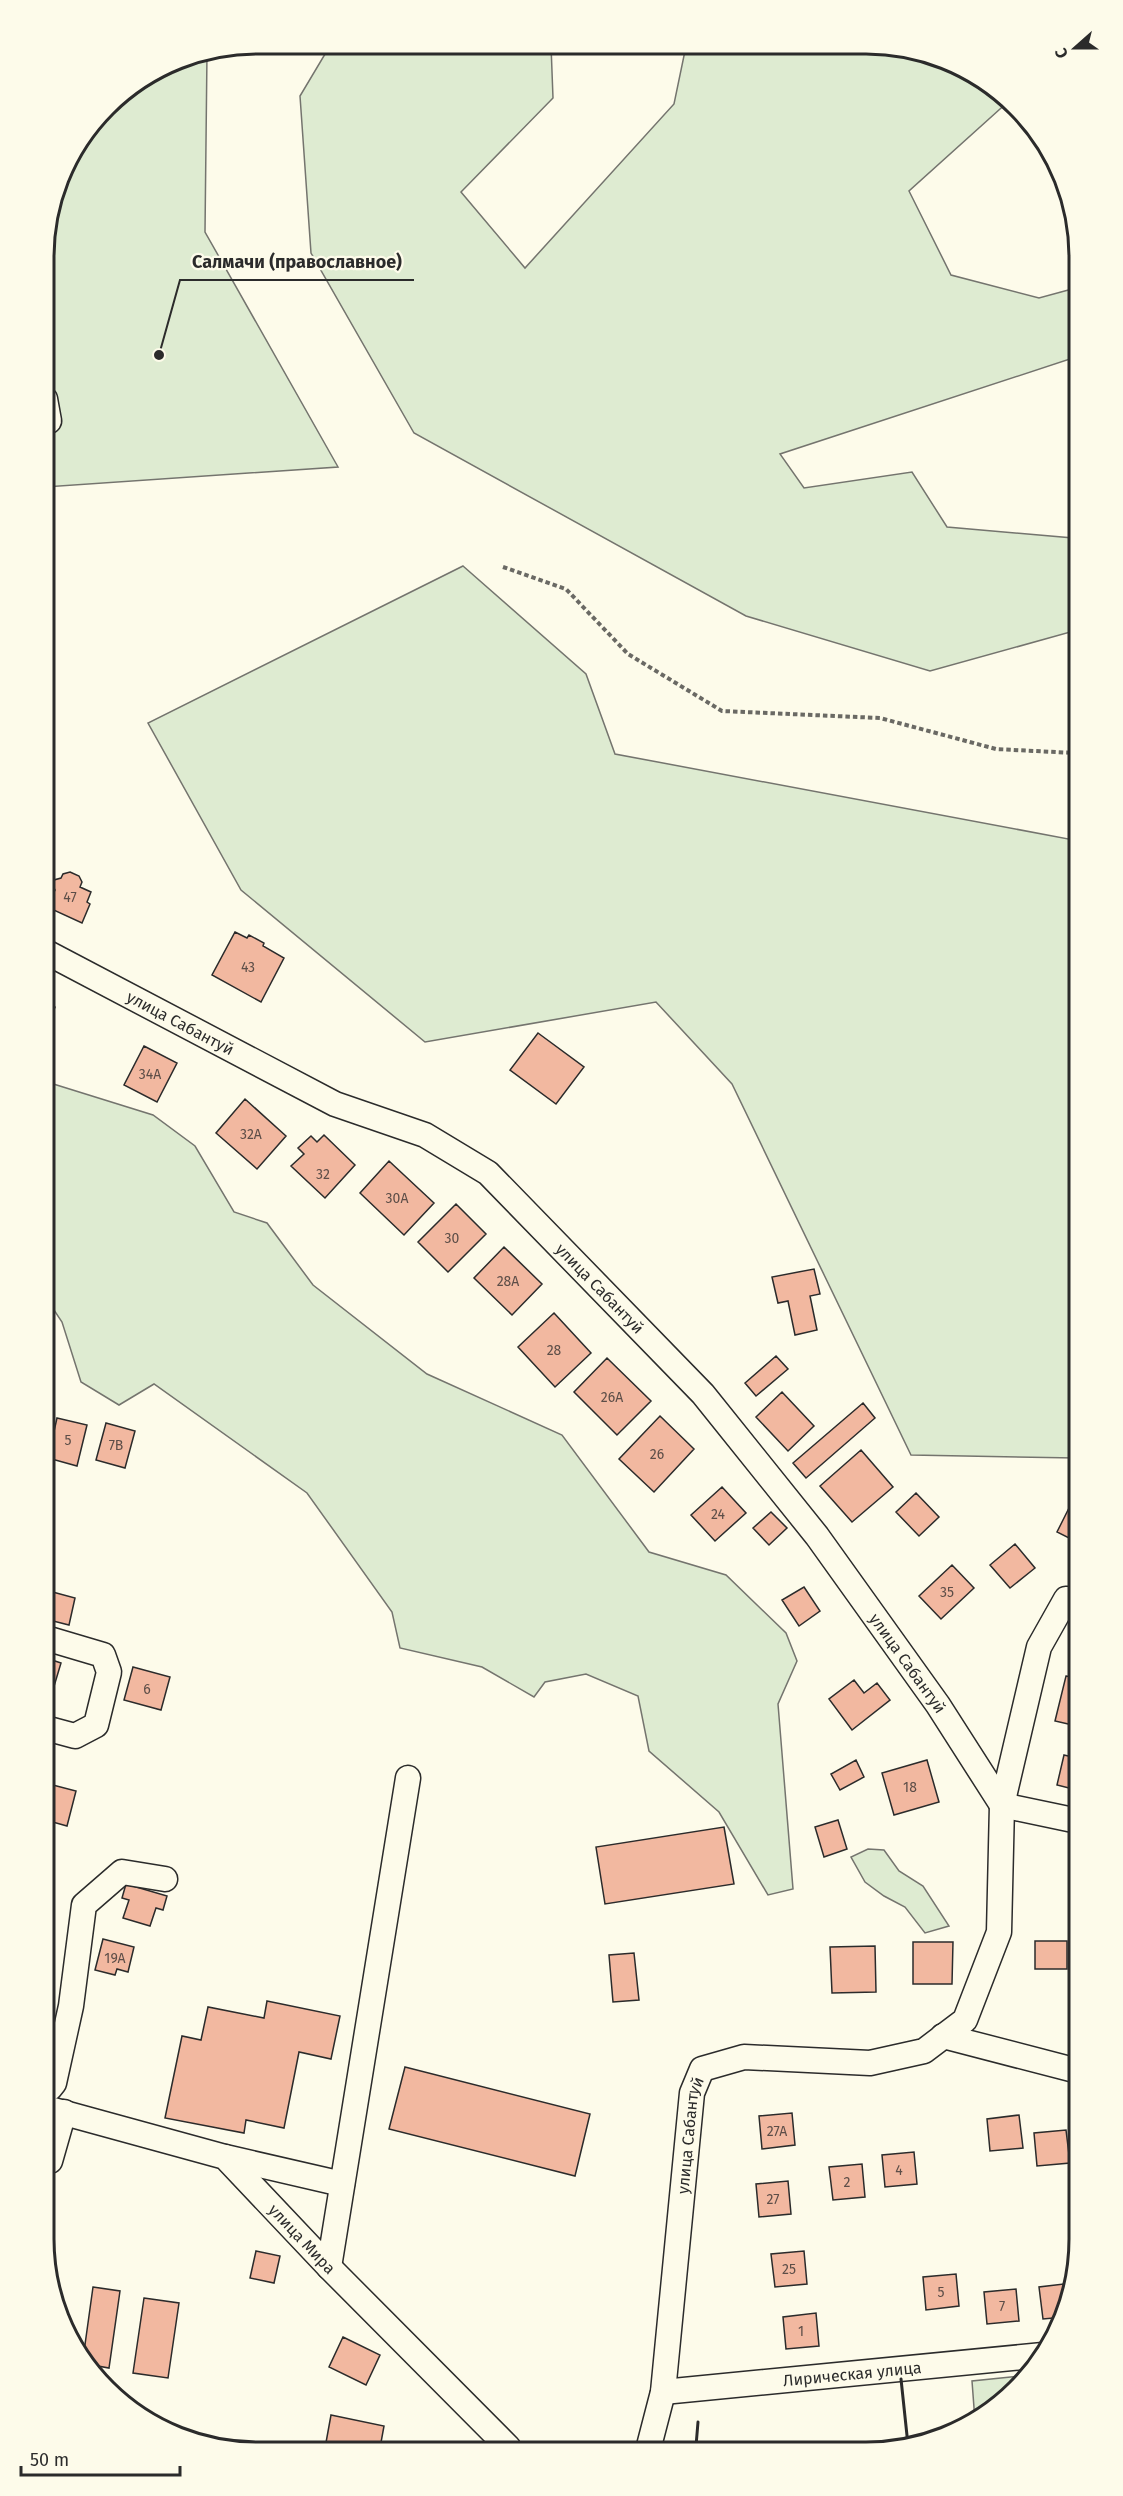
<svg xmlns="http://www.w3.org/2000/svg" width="1123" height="2496" font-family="'Fira Sans',sans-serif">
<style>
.green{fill:#deebd1;stroke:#74746e;stroke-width:1.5}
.building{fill:#f2b8a0;stroke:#2b2b2b;stroke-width:1.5}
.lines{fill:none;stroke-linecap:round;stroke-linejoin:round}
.minor-casing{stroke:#2b2b2b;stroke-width:27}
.path{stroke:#6a6964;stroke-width:4;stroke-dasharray:4.5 3;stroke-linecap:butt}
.minor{stroke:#fdfbea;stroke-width:24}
.wall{stroke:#2b2b2b;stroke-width:3}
.labels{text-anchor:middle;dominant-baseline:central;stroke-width:4.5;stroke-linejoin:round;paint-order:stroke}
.number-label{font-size:14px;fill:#5d4e48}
.street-label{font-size:16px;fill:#2b2b2b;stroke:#fdfbea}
.rim{fill:none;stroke:#2b2b2b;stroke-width:3}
.leader{fill:none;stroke:#2b2b2b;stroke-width:2}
.callout-dot{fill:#2b2b2b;stroke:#fdfbea;stroke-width:2}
.callout-label{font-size:18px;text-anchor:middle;font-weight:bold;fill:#2b2b2b;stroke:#fdfbea;stroke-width:4.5;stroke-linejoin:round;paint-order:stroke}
</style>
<rect width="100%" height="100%" fill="#fdfbea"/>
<path class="green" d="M331,44L551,45L553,98L461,192L525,268L674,104L686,46L907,48L1007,97L1010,100L909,191L951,275L1039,298L1072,289L1073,358L780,454L804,488L912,472L947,527L1073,538L1074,631L930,671L746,616L414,433L311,253L300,96Z
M207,53L205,232L338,467L45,487L44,243L66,162L116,97L176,60Z
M463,566L586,674L615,754L1074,840L1076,1458L911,1455L732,1084L656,1002L425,1042L241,890L148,723Z
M47,1082L153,1115L195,1146L234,1212L267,1223L313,1285L427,1374L562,1435L649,1552L726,1575L786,1633L797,1661L778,1704L793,1889L768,1895L719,1812L649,1751L638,1696L586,1674L545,1682L534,1697L482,1667L400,1648L392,1612L307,1493L154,1384L119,1405L81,1382L62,1322L48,1301Z
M868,1849L884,1850L899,1871L923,1886L949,1926L925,1933L905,1907L884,1896L865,1882L851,1857Z
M1029,2375L985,2416L975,2421L972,2381Z"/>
<path class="building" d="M70,872L79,876L82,882L80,887L91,892L87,902L90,904L82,923L47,907L55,890L52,884L54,880L61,878L63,874Z
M235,932L247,938L249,935L264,943L263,946L284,958L261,1002L212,975Z
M47,1003L55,1007L47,1027Z
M538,1033L584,1067L556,1104L510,1070Z
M144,1046L177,1063L157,1102L124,1085Z
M245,1099L286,1136L257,1169L216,1133Z
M324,1135L355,1165L325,1198L291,1166L304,1154L298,1148L311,1136L317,1142Z
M389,1161L434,1203L404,1235L360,1193Z
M456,1204L486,1234L448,1272L418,1242Z
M504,1247L542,1284L512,1315L474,1278Z
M814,1269L820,1294L810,1296L817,1330L795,1335L788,1301L778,1303L772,1277Z
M554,1313L591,1353L555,1387L518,1347Z
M776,1356L788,1369L756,1396L745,1383Z
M607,1358L651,1401L617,1435L574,1392Z
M782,1392L814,1426L788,1451L756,1417Z
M863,1403L875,1418L806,1478L793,1463Z
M660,1416L694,1449L654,1492L619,1459Z
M57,1418L87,1425L77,1466L48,1458Z
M106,1423L135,1431L125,1468L96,1460Z
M861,1450L893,1487L852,1522L820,1486Z
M722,1487L746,1513L715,1541L691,1515Z
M916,1493L939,1517L919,1536L896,1512Z
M1076,1494L1077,1542L1057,1532Z
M771,1512L787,1528L769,1545L753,1528Z
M1015,1544L1035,1568L1010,1588L990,1565Z
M952,1565L974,1588L941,1619L919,1596Z
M804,1587L820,1611L799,1626L782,1600Z
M49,1591L75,1598L69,1625L49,1620Z
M49,1659L61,1663L52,1693L49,1692Z
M133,1667L170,1677L161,1710L124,1700Z
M1066,1676L1077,1678V1726L1055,1721Z
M854,1680L864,1693L877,1683L890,1700L852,1730L829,1699Z
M1064,1755L1077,1758V1790L1057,1785Z
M856,1760L864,1777L840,1790L831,1774Z
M927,1760L939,1802L894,1815L882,1773Z
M49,1784L76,1791L67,1826L49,1821Z
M838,1820L847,1849L824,1857L815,1827Z
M724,1827L734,1884L605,1904L596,1847Z
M126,1884L167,1896L163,1910L156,1908L150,1926L123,1918L129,1900L122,1898Z
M103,1939L134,1947L128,1972L117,1969L115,1975L95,1970Z
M1035,1941H1067V1969H1035Z
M913,1942H953L952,1984H913Z
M875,1946L876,1992L832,1993L830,1947Z
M634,1953L639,2000L613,2002L609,1955Z
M267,2001L340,2016L331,2059L299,2052L284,2128L246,2120L244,2133L165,2118L182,2036L201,2040L208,2007L264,2018Z
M405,2067L590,2114L575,2176L389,2129Z
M792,2113L795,2145L762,2149L759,2116Z
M1019,2115L1023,2148L990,2151L987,2119Z
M1066,2130L1070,2163L1037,2166L1034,2133Z
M914,2152L917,2184L885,2187L882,2155Z
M862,2164L865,2197L833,2200L829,2167Z
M788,2181L791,2214L759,2217L756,2184Z
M256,2251L280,2256L274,2283L250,2278Z
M804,2251L807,2284L775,2287L771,2254Z
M956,2274L959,2306L926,2310L923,2277Z
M1072,2283L1064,2317L1043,2319L1039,2287Z
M93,2287L120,2291L109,2368L87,2364L83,2359Z
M1016,2289L1019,2321L987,2324L984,2292Z
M144,2298L179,2303L168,2378L133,2373Z
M816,2313L819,2346L786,2349L783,2317Z
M343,2337L380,2355L366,2385L329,2367Z
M331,2415L384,2426L380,2448H325Z"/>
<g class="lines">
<defs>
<g id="minor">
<path d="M45,399L49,421L45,422"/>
<path id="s1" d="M46,952L335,1104L425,1135L488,1173L703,1394L817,1536L938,1705L1002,1805L1078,1821"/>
<path d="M49,1639L103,1655L109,1672L96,1725L75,1736L49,1729"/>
<path d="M943,2036L1078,2071"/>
<path d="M50,2088L54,2083L71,2006L84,1905L122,1872L165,1879"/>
<path id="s2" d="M50,2109L225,2157L329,2267L508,2447"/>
<path d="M225,2157L342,2184"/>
<path d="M50,2161L64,2112"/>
<path d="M329,2267L408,1778"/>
<path id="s3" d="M663,2392L1043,2355"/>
<path id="s4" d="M649,2446L663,2392L692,2093L702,2069L744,2057L870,2063L924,2051L965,2020L999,1932L1002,1805L1039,1647L1066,1599L1077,1600"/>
</g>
</defs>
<use href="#minor" class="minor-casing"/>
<path class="path" d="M503,567L566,589L628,654L722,711L880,718L996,749L1074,753"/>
<use href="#minor" class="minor"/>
<path class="wall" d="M901,2379L908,2445
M696,2446L698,2422"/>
</g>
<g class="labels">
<g class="number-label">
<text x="70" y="897">47</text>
<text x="248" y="967">43</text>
<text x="150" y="1074">34А</text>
<text x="251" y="1134">32А</text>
<text x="323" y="1174">32</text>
<text x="397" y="1198">30А</text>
<text x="452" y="1238">30</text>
<text x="508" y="1281">28А</text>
<text x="554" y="1350">28</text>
<text x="612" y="1397">26А</text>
<text x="68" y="1440">5</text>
<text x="116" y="1445">7В</text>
<text x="657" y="1454">26</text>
<text x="718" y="1514">24</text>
<text x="947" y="1592">35</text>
<text x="147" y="1689">6</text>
<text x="910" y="1787">18</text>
<text x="115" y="1958">19А</text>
<text x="777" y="2131">27А</text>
<text x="899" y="2170">4</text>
<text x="847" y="2182">2</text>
<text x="773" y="2199">27</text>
<text x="789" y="2269">25</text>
<text x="941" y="2292">5</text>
<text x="1002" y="2306">7</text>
<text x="801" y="2331">1</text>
</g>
<g class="street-label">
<text stroke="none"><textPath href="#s1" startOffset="152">улица Сабантуй</textPath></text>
<text stroke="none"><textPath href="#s1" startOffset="656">улица Сабантуй</textPath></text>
<text stroke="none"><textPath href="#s1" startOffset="1142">улица Сабантуй</textPath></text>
<text stroke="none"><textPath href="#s4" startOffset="314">улица Сабантуй</textPath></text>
<text stroke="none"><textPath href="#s2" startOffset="294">улица Мира</textPath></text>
<text stroke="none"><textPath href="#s3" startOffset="190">Лирическая улица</textPath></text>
</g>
</g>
<path d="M0 0H1123V2496H0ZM257 54H866A203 203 0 0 1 1069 257V2239A203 203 0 0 1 866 2442H257A203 203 0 0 1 54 2239V257A203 203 0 0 1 257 54Z" fill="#fdfbea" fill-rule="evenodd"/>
<path class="rim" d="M257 54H866A203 203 0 0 1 1069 257V2239A203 203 0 0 1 866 2442H257A203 203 0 0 1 54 2239V257A203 203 0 0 1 257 54Z"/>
<path class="leader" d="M159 355L180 280H414"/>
<circle class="callout-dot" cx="159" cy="355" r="6"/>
<g class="callout-label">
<text x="297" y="268">Салмачи (православное)</text>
</g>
<g transform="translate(1075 48) rotate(249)" stroke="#fdfbea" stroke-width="4.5" paint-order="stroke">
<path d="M0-4.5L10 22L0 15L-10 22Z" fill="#2b2b2b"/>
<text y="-9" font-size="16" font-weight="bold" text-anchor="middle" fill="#2b2b2b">С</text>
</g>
<path d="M21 2466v9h159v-9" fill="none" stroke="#2b2b2b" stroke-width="3"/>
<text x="30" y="2466" font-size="18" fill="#2b2b2b" stroke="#fdfbea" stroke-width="4.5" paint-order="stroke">50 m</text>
</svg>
